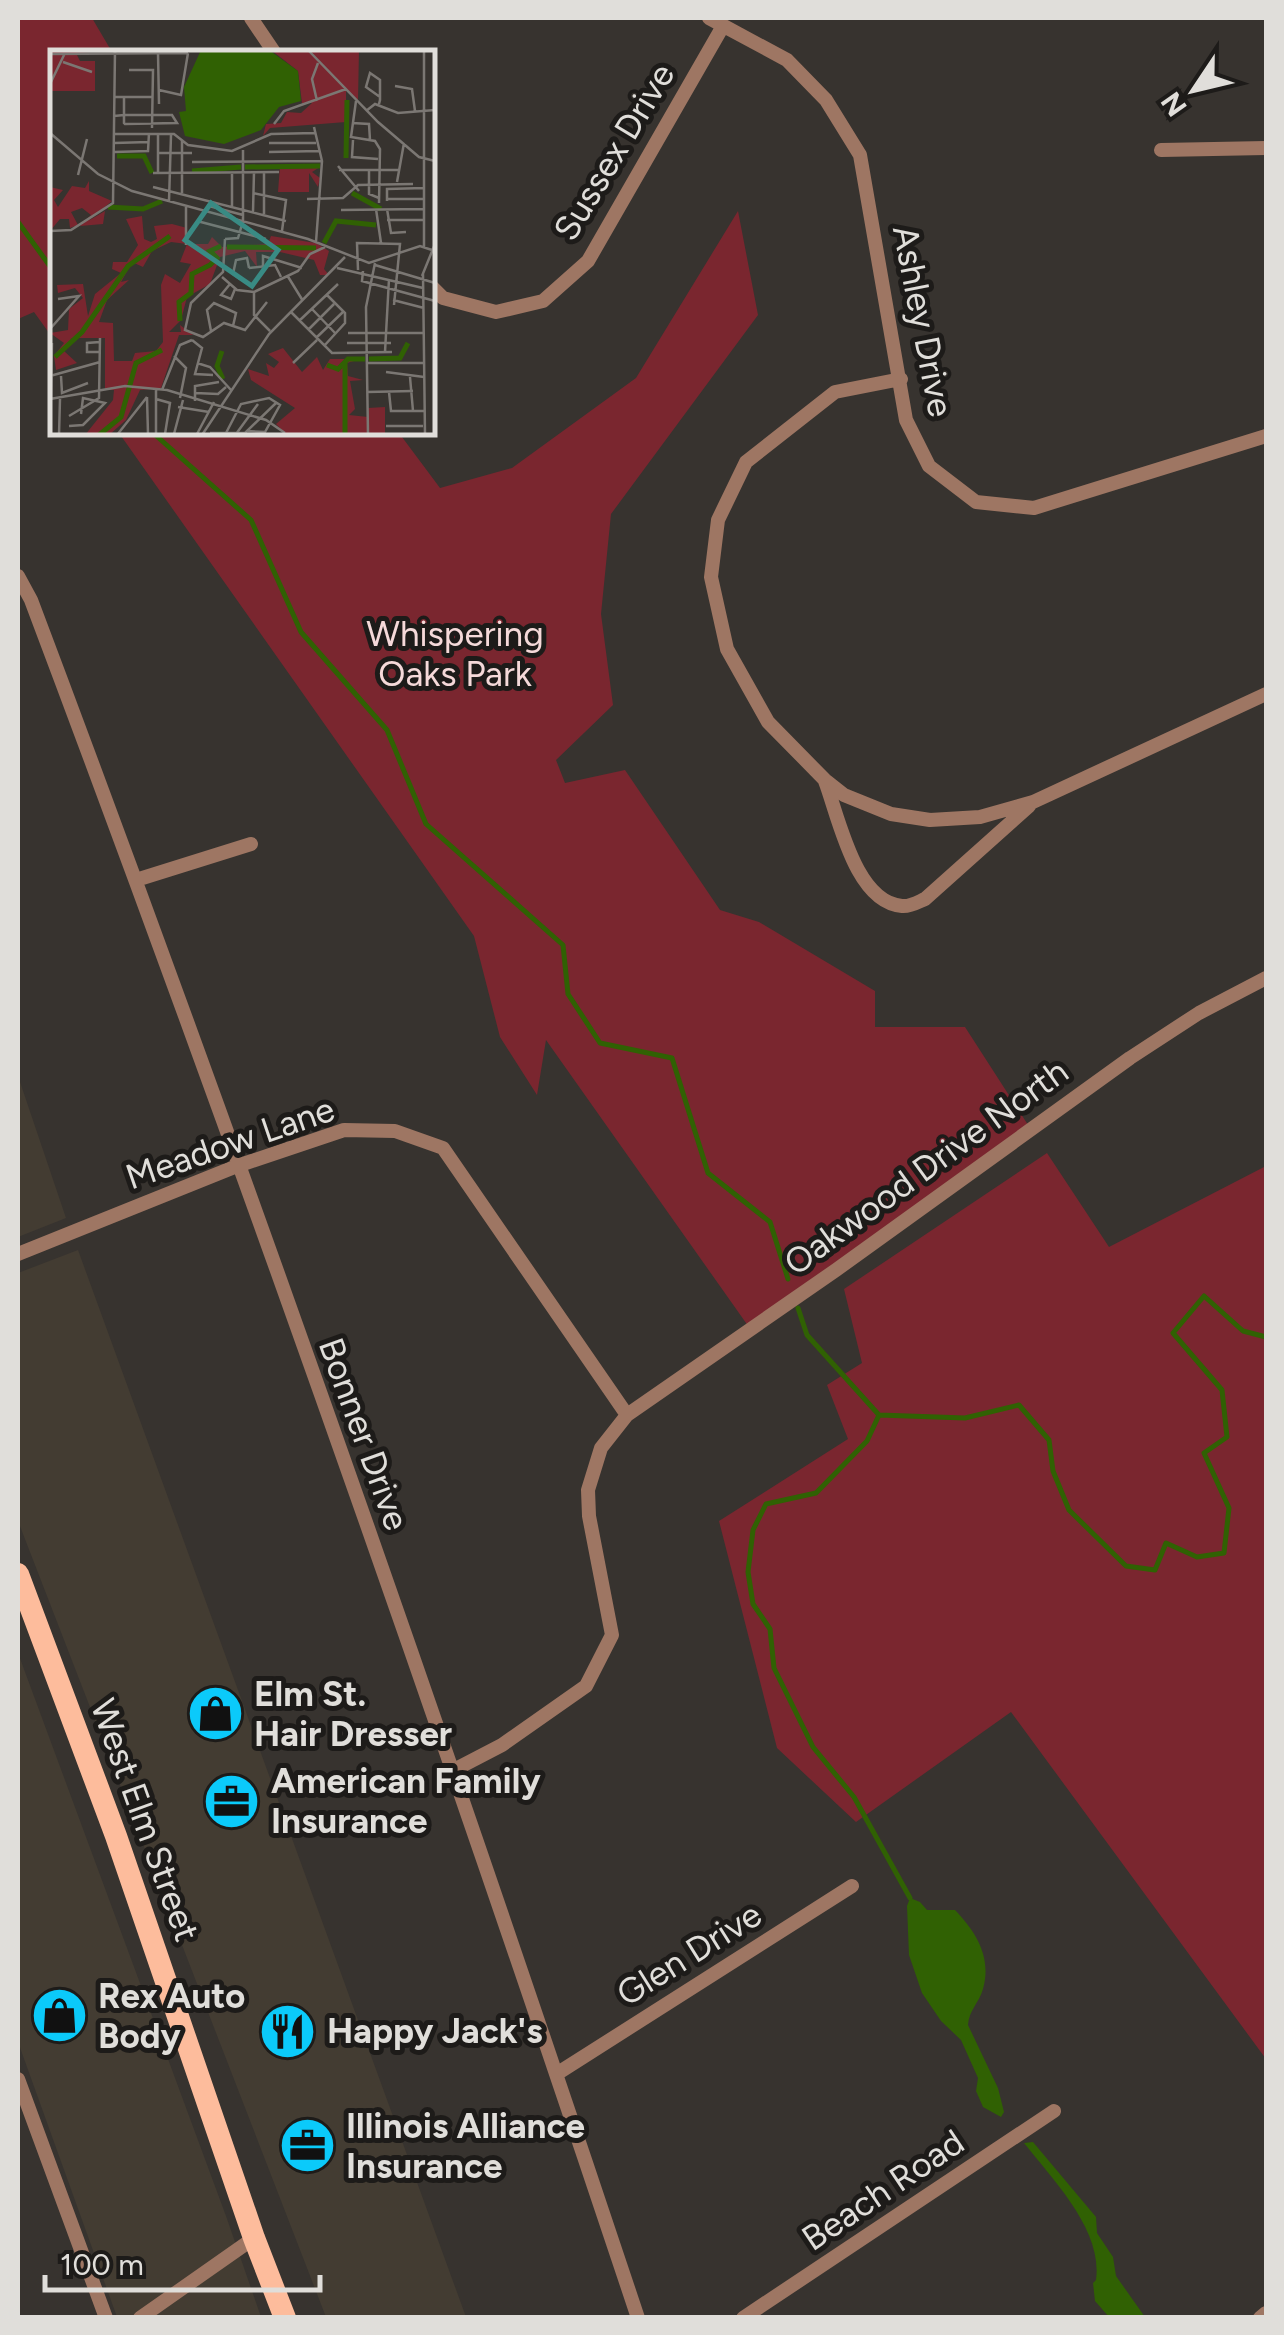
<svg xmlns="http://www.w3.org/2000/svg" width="1284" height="2335" font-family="Figtree,sans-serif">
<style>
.built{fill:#433c32}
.green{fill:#7a262f}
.water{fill:#306103}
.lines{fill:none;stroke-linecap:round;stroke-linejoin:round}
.stream{stroke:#306103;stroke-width:5}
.street{stroke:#9e7663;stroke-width:14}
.primary{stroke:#fdbc9c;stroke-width:22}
.labels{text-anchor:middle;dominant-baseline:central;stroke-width:10;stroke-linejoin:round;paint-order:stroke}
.street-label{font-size:35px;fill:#e0deda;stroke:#1d1b19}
.park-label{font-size:35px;fill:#f5d9d9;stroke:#1d1b19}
.poi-label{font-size:35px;font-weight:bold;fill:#e0deda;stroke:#1d1b19;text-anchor:start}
.inset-river{fill:none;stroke:#306103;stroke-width:5}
.inset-road{fill:none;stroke:#7b7773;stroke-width:2.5}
.view{fill:#398b84;fill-opacity:0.15;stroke:#398b84;stroke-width:5}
.inset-edge{fill:none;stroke:#e0deda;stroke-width:5}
</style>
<rect width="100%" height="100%" fill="#37332f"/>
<path class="built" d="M18,1076L66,1218L18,1237Z
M78,1250L466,2317H326L18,1521V1273Z
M18,1653L226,2216L261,2317H117L18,2042Z"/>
<path class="green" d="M18,18H92L112,52H52V337L34,312L18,319Z
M738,211L758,315L611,514L601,614L613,705L556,760L565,783L625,770L720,910L759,922L875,991V1027H965L1030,1128L751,1330L546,1040L537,1095L500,1037L474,936L119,433H399L440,488L512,468L636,378Z
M1047,1153L1109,1247L1266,1166V2059L1011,1712L856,1822L777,1748L719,1521L848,1439L827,1385L862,1363L844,1289Z"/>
<path class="water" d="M910,1898L920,1902L927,1910H955C976,1932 992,1957 983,1989C979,2003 969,2010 968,2025L998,2088L1004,2112L1001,2117L983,2107L976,2091L978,2078L961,2040L941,2021L922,1993L909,1955L907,1906Z
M1033,2142L1096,2217L1097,2233L1113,2257L1116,2276L1145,2317H1109L1095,2301L1093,2283L1096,2280C1103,2230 1053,2180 1024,2143Z"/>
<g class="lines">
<path class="stream" d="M18,222L52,269
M152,432L251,520L301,632L387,730L426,824L563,945L568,994L600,1043L672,1058L708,1173L770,1222L788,1279
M798,1308L807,1335L879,1415L965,1418L1019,1405L1049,1440L1053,1471L1069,1510L1126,1566L1155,1570L1166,1543L1197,1557L1224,1553L1229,1508L1204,1453L1227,1437L1222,1390L1173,1333L1204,1296L1243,1331L1266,1337
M879,1415L867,1441L816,1493L766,1504L753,1530L748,1572L753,1604L770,1629L774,1668L813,1747L854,1797L910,1898"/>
<path class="street" d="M251,18L274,52
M709,18L787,60L826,100L860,155L906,420L929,466L976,502L1034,508L1266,436
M1161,150L1266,148
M432,287L443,298L496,312L543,301L588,261L723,26
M901,379L835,392L746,462L718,520L711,577L727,649L768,722L825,780L844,795L891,814L930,820L980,817L1033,802L1266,694
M18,576L31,600C245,1168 446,1742 638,2318
M825,781C839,818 855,902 902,906C910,907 918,902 925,899L1029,806
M136,880L251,844
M18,1254L237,1166L344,1130L395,1131L443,1148L627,1415
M452,1771L502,1745L586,1686L612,1635L589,1516L588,1490L601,1448L627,1415L836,1270L1130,1058L1199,1013L1266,978
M558,2073L852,1886
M18,2079L106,2318
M140,2318L254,2238
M743,2318L1054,2111
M1260,2318L1266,2313"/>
<path class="primary" d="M18,1574L116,1836L254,2238L285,2318"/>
</g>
<defs>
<symbol id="shop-disc" viewBox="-11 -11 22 22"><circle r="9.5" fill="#0bcafa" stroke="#1d1b19"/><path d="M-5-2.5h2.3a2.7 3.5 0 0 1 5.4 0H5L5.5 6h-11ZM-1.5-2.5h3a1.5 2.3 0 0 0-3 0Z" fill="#111"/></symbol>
<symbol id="office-disc" viewBox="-11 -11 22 22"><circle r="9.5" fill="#0bcafa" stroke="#1d1b19"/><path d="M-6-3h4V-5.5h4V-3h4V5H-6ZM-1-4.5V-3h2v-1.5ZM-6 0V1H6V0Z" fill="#111"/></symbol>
<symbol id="restaurant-disc" viewBox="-11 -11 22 22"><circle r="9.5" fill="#0bcafa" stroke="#1d1b19"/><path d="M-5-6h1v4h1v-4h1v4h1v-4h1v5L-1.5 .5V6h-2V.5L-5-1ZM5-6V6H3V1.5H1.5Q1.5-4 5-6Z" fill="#111"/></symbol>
</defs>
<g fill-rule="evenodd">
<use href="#shop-disc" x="184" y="1682" width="63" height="63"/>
<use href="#office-disc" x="200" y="1770" width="63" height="63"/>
<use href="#shop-disc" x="28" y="1984" width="63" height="63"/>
<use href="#restaurant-disc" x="256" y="2000" width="63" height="63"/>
<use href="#office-disc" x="276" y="2114" width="63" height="63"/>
</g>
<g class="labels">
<g class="street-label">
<text transform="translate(614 152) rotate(-59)">Sussex Drive</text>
<text transform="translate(923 321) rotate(79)">Ashley Drive</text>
<text transform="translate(230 1143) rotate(-19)">Meadow Lane</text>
<text transform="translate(926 1167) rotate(-36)">Oakwood Drive North</text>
<text transform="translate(364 1434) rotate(70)">Bonner Drive</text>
<text transform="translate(145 1820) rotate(70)">West Elm Street</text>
<text transform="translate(689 1954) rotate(-32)">Glen Drive</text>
<text transform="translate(883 2190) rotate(-34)">Beach Road</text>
</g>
<g class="park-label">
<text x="455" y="634">Whispering<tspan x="455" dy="40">Oaks Park</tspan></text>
</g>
<g class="poi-label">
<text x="254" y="1694">Elm St.<tspan x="254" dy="40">Hair Dresser</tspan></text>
<text x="271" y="1781">American Family<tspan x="271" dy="40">Insurance</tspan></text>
<text x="98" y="1996">Rex Auto<tspan x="98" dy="40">Body</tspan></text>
<text x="327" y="2031">Happy Jack's</text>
<text x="346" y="2126">Illinois Alliance<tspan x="346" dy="40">Insurance</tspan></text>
</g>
</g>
<g transform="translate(50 50)">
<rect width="385" height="385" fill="#37332f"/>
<path d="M0,0H64L26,3L30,11H45V41H0ZM221,0H309L308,50L296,39V72L220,78L213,86L216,74L231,73L237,62L251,63L262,53H252L248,21ZM230,116L270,117L262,122L270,128L268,137L259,123V142H228ZM39,131V141L62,151L38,171L55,161L53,174L30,176L41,165L32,158L21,162L28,175L20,178L19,169H10L0,181V137L13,140L4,150L8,157L22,136L35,138ZM92,166L94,189L101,192L107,189L104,176L122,174L137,178L136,194H158L162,187L172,197L218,194L221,186L266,193L279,201L274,219L279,225H270L264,210L230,202H206L207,217L195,201L170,207L160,234L137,247L131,270L119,282H131L130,275L143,285H129L111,338L90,340L76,370L59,385H35L63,350L64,340H55V288H22L14,301L27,313L6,320L4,306L14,293L0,283L18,280L19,259L33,248L25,238L8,243L7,235L33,234L38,266L45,244L71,223L62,219L63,212H77L88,195L76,169ZM121,192L137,194L130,212L141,214L130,233L115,224L111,235L113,292L106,301L85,303L82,311H64L63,273L49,272L57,250L79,230L71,232L82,212L93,217L102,201ZM233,298L252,322L267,307L273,320L280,309H311L297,313L298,326L313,330L300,331L305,359L299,365L318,367V358L335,357V385H237L226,374L245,358L201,330L198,319L219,326L216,313L224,318L229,312L218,304Z" fill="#7a262f" fill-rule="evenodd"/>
<path d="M151,0H219L248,21L251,51L229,57L211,80L174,94L135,86L129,62L136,61L134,37Z" fill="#306103"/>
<path class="inset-river" d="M67,106H94L102,123M296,108L297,50M195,117L270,116M142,121L191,117M302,143L331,159M58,157L93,159L112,151M274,193L286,171L326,175M177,197L266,198M130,271L129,252L141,243L142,224L160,215L167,208L160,201L171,196M172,301L167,316L173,329M5,307L32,282L78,216L120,186M319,309L350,308L358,293M295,312V385M277,315L288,319L298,309H315M49,385L71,367L86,313L112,300"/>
<path class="inset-road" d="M258,0L328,72L369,107L385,111M108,3L109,54M0,4L138,3M13,12L42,22M79,20H103L102,78M0,34L15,3M374,34V197M374,34V0M345,36L362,39L365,61M109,40L131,45L138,3M65,47H102M267,51L262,29L268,13M306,51L301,87L325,91L330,99L329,153M329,54L330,50V30L320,23L316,37L330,47M316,61L325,54L348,63L385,60M64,66L74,65H122L127,73L75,74L74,73V47M302,73L319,74L320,90M224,74L234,61L296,39M264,77L272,111L266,192M0,83L48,124L82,141L258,189L319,213L370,196L385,201M64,84H124L138,95L182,101L221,84L265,83M108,84V123M303,90L302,107L328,109M64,93L99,92M219,93H266M64,102L98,101L99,83M219,102L269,101M108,103H142M142,112L272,111M288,116L309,141M289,120H350M319,120V144L329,148M214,122V164M103,123L229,122M28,125L37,89M347,132L354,93M103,137L236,171M132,143V91M203,143L236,150L232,181M257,149L293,148L308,135L363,134M337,149H374M119,151L121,85M337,151V139L374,138M136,156V195M159,156L193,165M182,156V124M326,159L331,193M337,159L341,183L356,182M291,160L373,159M203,162L204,122M337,170H373M147,171L216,189M0,181L21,180L63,153L65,0M175,189L173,222L141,253L135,280L153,287L174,273L195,280L217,252M175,189L188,188L193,171V100M325,215L385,233M199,218L225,215L231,227M287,218L373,238M213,220V206L252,218M308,220L307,193L350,194L344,255M313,221L312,231L385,251M373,224L375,385M237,225L253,251M372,226L385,194M172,227L187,240L204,242M190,229L183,224L186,210L197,208L199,218M180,234L171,245L181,249L185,239M204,242L248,221L260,204L275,197M204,242V265L220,281M343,250L374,258M262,259L286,284M241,262L282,303L342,302M249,271L288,234M0,279L29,246L8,249M258,280L284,254M161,281L157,260L164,253L186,263L183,276M298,283H374M266,288L294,261M142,290L152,298L145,324L163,325M50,292L37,293V302H50M297,293H341M274,296L295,273V263L277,245M335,302L339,229M124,306L136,318L130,348M147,313L160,317L181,340M243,313L267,290M317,313H374M336,322L374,327M0,326L50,312M11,326L12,343L38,333M360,327L363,361M106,340V384M112,340L130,295L142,290M317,342L363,341M339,342L341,361H375M145,343L168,344L176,337M97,347L98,384M0,349L75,336L117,340L216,370L235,383M1,349L2,293M106,349L120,353L115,384M145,351V336L169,332M128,357L159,362M19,366L49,348L50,288M19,376L33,375L55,353L33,348L31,364M336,376H373M160,383H195L226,353M176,383L191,354L219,348L230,355L215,382L197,381M124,384L133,350M147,384L164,352M186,384L208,354M9,385L10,349M67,385L97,347M94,385H150M152,385L219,284L295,207M318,385L316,257L325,213"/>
<path class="view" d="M161,153L228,200L202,236L135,190Z"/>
<rect width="385" height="385" class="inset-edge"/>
</g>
<rect width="1284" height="2335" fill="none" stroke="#e0deda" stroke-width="40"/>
<g transform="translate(1194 90) rotate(235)" stroke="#1d1b19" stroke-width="8" paint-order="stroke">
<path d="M0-8L18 38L0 25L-18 38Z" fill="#e0deda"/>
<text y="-15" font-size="28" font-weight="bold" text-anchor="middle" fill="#e0deda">N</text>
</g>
<path d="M45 2275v15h275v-15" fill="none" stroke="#e0deda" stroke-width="5"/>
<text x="60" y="2275" font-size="30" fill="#e0deda" stroke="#1d1b19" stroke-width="8" paint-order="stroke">100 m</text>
</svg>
